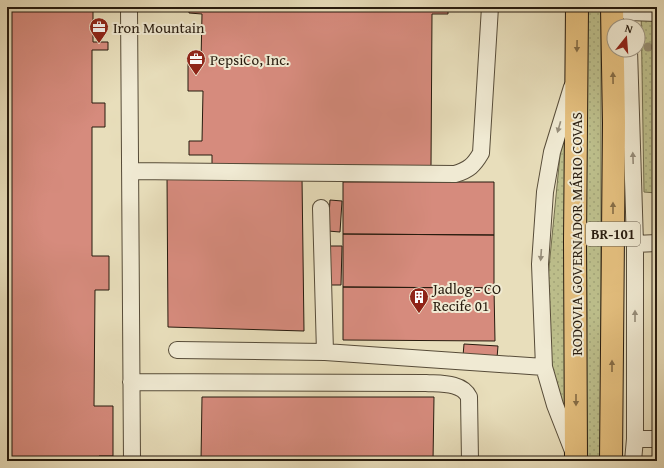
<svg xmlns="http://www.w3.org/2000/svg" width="664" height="468" font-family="'Gentium Book Plus',serif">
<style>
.grass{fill:url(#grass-dots);stroke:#726d4d}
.building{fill:#d68b7d;stroke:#271b0e}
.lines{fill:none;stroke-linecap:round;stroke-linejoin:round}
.minor-casing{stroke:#574c39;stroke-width:18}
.highway-casing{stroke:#271b0e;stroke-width:24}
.minor{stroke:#f0ead3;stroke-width:16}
.highway{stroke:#e4bf7e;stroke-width:22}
.tree{fill:#978e71}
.oneway{fill:#866d46}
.oneway2{fill:#968d7a}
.labels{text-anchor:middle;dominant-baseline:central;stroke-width:4;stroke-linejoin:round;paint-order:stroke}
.shield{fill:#f0ead3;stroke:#635949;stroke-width:1}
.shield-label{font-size:14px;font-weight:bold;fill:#271b0e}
.poi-label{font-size:15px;fill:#271b0e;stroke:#f0ead3;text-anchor:start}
.street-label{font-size:15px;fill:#271b0e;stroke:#f0ead3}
</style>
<defs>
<pattern id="grass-dots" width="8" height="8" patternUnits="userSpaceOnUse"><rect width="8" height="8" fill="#bdbf8c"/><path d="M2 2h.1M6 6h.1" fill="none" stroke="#a2a478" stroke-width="1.8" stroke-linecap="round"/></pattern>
</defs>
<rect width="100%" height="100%" fill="#e8debb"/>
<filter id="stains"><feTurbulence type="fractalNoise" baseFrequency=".005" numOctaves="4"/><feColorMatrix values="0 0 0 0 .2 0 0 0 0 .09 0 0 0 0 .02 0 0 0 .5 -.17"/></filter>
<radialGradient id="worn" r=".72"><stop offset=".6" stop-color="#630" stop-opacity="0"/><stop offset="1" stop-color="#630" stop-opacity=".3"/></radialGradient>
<path class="grass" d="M585,7H601V461H586L587,314Z
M641,7H657L656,193L644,192Z
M574,95V446L542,339L562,135Z"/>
<path class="building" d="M7,7H93V42H108V50H92V103H105V127H92V256H109V290H95L94,406H113V456H99V461H7Z
M189,7H448V14H432L431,166L212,164V155H189V141H202L203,91H188V61H201L202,14L189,13Z
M167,176L302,178L304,331L168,327Z
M343,182H494V235L343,234Z
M330,200L342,201L340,232L328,231Z
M343,234L494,235V288L343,287Z
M329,246H342L341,285H329Z
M343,287L494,288L495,341L343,340Z
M464,344L498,346L497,358L463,356Z
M202,397H434L433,461H201Z"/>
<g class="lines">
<defs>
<path id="minor" d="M129,7L132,461
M628,12L657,13
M629,50L635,244V439L633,461
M572,87L552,152L545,192L540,264L544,367L555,405L573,451
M130,171L455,174C469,170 474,165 481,153L490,7
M321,208L325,352
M635,244L657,243
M177,350L325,352L544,367
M131,382L426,383C440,384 462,382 469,397L470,461
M635,439H657"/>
<path id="highway" d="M576,461L575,241L577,7
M611,461L614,123L612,7"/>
</defs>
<use href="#minor" class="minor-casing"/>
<use href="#highway" class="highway-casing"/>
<use href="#minor" class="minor"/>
<use href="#highway" class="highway"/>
</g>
<circle class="tree" cx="648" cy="47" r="4.5"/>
<defs><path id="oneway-solid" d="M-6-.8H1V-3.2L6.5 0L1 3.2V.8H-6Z"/></defs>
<g class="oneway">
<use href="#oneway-solid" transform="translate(577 46) rotate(91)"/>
<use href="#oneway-solid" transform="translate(613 78) rotate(-91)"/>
<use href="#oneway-solid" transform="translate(613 208) rotate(-90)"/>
<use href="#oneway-solid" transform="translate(612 366) rotate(-90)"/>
<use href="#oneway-solid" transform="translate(576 400) rotate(90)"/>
</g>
<g class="oneway2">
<use href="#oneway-solid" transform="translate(559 127) rotate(106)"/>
<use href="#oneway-solid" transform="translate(633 158) rotate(-92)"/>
<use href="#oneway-solid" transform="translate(541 255) rotate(94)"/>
<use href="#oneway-solid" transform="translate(635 316) rotate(-90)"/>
</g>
<defs>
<symbol id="office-pin" viewBox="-11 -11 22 30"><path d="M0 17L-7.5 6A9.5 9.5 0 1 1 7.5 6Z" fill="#8f2418" stroke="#f0ead3"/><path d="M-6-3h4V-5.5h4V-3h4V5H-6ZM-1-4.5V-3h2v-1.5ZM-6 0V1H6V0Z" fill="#fff"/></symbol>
<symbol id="building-pin" viewBox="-11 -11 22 30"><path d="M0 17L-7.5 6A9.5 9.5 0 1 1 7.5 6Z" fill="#8f2418" stroke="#f0ead3"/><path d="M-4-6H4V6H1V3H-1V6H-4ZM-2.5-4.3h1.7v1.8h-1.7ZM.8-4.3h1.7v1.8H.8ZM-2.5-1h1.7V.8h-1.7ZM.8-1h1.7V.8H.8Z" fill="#fff"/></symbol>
</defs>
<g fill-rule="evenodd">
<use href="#office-pin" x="88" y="16" width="22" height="30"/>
<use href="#office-pin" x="185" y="48" width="22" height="30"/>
<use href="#building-pin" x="408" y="286" width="22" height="30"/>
</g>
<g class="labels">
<rect class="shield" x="586" y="222" width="54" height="24" rx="3"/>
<g class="shield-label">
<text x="613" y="234">BR-101</text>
</g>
<g class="poi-label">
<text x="113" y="27">Iron Mountain</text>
<text x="210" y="59">PepsiCo, Inc.</text>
<text x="433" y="288">Jadlog - CO<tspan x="433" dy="17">Recife 01</tspan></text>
</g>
<g class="street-label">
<text transform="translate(576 234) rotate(-90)">RODOVIA GOVERNADOR MÁRIO COVAS</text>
</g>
</g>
<rect width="664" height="468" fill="none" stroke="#e8debb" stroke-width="24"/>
<rect x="8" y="8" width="648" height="452" fill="none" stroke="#271b0e" stroke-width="2"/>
<rect x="12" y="12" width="640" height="444" fill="none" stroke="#271b0e"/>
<g transform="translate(626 38) rotate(17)"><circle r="19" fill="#f0ead3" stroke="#a09784"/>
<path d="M0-3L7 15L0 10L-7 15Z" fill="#8f2418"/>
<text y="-6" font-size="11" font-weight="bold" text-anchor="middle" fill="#271b0e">N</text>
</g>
<rect width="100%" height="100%" filter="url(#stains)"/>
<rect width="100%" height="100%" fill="url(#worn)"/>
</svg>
